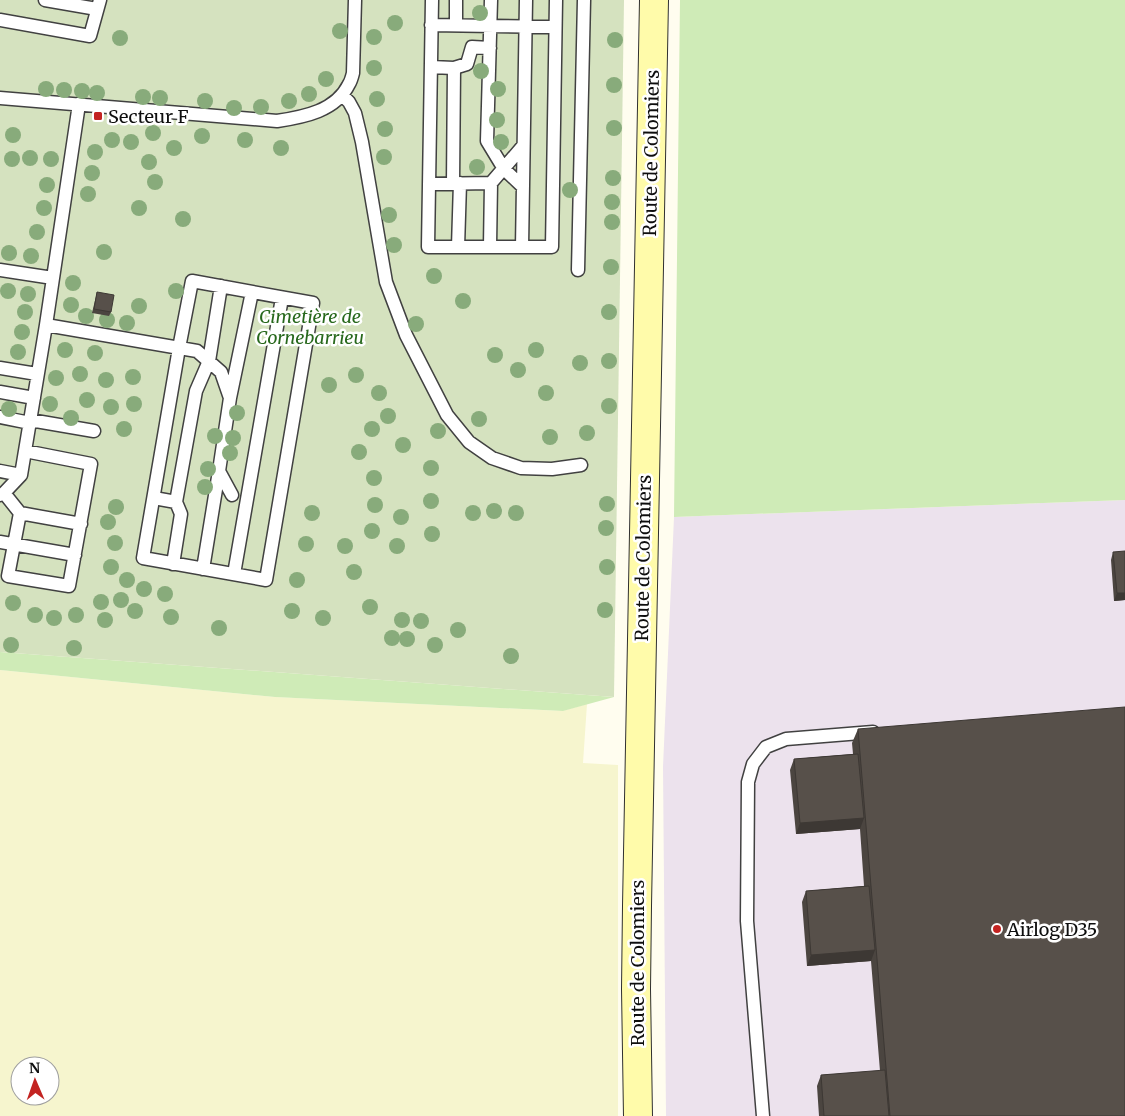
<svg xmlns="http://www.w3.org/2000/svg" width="1125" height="1116" font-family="Merriweather,serif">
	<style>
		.industrial { fill: #ece2ed }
		.farmland { fill: #f6f5ce; fill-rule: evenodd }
		.green { fill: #cfebb7 }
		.cemetery { fill: #d5e2bf }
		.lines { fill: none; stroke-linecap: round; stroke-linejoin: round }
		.lane-casing { stroke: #414141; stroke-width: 15 }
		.secondary-casing { stroke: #303030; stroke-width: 30 }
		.lane { stroke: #fff; stroke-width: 12 }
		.secondary { stroke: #fffbaa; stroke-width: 28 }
		.tree { fill: #88ab7b }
		.wall { fill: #4b4540 }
		.shaded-wall { fill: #3d3834 }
		.building { fill: #57504a; stroke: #3d3834 }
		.poi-dot { fill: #c32321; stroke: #fff; stroke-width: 2 }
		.labels { text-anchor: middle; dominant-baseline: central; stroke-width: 5; stroke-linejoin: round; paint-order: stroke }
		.poi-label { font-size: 18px; fill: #0e0e0e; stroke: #fff; text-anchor: start }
		.street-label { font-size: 18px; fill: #0e0e0e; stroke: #fff }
		.park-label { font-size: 18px; font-style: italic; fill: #27681c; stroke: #fff }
	</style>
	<rect width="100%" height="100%" fill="#fffdef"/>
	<path class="industrial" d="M 1125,500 L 1125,1116 L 666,1116 L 663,767 L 674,517 Z"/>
	<path class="farmland" d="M 0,670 L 275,697 L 562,711 L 587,704 L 583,763 L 618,765 L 618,1116 L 0,1116 ZM 20,1066 L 50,1066 L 50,1096 L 20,1096 Z"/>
	<path class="green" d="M 680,0 L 1125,0 L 1125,500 L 674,517 Z
		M 0,652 L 614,697 L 563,711 L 275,697 L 0,670 Z"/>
	<path class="cemetery" d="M 0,0 L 624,0 L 614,697 L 0,652 Z"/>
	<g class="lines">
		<g class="lane-casing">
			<path id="lane" d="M 45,0 L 97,9
				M 432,0 L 428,247 L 552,247 L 556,0
				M 491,0 L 487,141 L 504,169 L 523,187
				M 0,20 L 90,36 L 100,0
				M 431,25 L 555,27
				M 456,25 L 456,0
				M 431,67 L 454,68 L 453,183
				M 454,68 L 467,64 L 472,47 L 490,48
				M 342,95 L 349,102 L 355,113 L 362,142 L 386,282 L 406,335 L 447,415 L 469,442 L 492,458 L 521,468 L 552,469 L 581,465
				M 0,98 L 277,121 C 304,117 336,111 349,84 C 351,81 352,77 353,73 L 355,0
				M 491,183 L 523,146
				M 429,184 L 491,183 L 490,246
				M 458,247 L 460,183
				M 522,247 L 526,0
				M 0,270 L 53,278
				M 578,270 L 584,0
				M 192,281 L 313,303 L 266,580 L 143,558 L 179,348 Z
				M 46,325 L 197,351 L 221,372 L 230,398 L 219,471 L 232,495
				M 0,368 L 37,374
				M 0,392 L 34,398
				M 230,398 L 252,292
				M 0,417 L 30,423
				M 30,420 L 94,431
				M 0,471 L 21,475
				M 4,493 L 20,513 L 8,576 L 69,586 L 91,464 L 25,451
				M 0,495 L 4,493 L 21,475 L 46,325 L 79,104
				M 154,498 L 176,502 L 196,391 L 209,361 L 221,286
				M 20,513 L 81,524
				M 0,542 L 75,555
				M 173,564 L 181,514 L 176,502
				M 203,569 L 219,471
				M 234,574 L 282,298
				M 763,1116 L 747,921 L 748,782 L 753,764 L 766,747 L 786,739 L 873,732"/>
		</g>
		<g class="secondary-casing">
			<path id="secondary" d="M 638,1116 L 636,989 L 637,906 L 654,0"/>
		</g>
		<use href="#lane" class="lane"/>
		<use href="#secondary" class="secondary"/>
	</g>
	<g class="tree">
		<circle cx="480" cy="13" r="8"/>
		<circle cx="395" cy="23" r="8"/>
		<circle cx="340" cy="31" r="8"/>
		<circle cx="374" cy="37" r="8"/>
		<circle cx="120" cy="38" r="8"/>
		<circle cx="615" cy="40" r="8"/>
		<circle cx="374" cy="68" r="8"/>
		<circle cx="481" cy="71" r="8"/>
		<circle cx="326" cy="79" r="8"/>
		<circle cx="614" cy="85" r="8"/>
		<circle cx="46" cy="89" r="8"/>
		<circle cx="498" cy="89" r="8"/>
		<circle cx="64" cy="90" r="8"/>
		<circle cx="82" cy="91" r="8"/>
		<circle cx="97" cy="93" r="8"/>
		<circle cx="309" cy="94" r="8"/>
		<circle cx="143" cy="97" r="8"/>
		<circle cx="160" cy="98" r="8"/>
		<circle cx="377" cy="99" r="8"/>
		<circle cx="205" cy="101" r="8"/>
		<circle cx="289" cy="101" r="8"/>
		<circle cx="261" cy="107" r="8"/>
		<circle cx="234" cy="108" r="8"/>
		<circle cx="497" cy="120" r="8"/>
		<circle cx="614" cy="128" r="8"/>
		<circle cx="385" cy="129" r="8"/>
		<circle cx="153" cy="133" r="8"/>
		<circle cx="13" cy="135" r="8"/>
		<circle cx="202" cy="136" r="8"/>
		<circle cx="112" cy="140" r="8"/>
		<circle cx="245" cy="140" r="8"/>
		<circle cx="131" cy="142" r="8"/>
		<circle cx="501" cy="142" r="8"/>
		<circle cx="174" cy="148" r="8"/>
		<circle cx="281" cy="148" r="8"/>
		<circle cx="95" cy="152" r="8"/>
		<circle cx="384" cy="157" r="8"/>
		<circle cx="30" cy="158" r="8"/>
		<circle cx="12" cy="159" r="8"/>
		<circle cx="51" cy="159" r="8"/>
		<circle cx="149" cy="162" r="8"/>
		<circle cx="477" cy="167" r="8"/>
		<circle cx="92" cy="173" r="8"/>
		<circle cx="613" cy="178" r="8"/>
		<circle cx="155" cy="182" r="8"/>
		<circle cx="47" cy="185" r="8"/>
		<circle cx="570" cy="190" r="8"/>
		<circle cx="88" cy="194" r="8"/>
		<circle cx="612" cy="202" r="8"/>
		<circle cx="44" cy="208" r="8"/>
		<circle cx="139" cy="208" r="8"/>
		<circle cx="389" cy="215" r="8"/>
		<circle cx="183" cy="219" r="8"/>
		<circle cx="612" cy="222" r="8"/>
		<circle cx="37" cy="232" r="8"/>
		<circle cx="394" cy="245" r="8"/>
		<circle cx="104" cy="252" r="8"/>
		<circle cx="9" cy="253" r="8"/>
		<circle cx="31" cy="256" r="8"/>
		<circle cx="611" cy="267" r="8"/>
		<circle cx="434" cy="276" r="8"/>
		<circle cx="73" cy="283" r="8"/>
		<circle cx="8" cy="291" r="8"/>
		<circle cx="176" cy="291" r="8"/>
		<circle cx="28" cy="294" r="8"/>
		<circle cx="463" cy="301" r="8"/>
		<circle cx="71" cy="305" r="8"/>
		<circle cx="139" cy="306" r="8"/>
		<circle cx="25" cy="312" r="8"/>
		<circle cx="609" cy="312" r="8"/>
		<circle cx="86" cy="316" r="8"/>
		<circle cx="107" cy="320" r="8"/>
		<circle cx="127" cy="323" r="8"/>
		<circle cx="416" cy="324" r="8"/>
		<circle cx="22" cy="332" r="8"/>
		<circle cx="65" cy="350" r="8"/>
		<circle cx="536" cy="350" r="8"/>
		<circle cx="18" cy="352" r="8"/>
		<circle cx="95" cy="353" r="8"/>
		<circle cx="495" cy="355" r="8"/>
		<circle cx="609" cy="361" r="8"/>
		<circle cx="580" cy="363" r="8"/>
		<circle cx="518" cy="370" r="8"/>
		<circle cx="80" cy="374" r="8"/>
		<circle cx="356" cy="375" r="8"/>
		<circle cx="133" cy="377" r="8"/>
		<circle cx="56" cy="378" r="8"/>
		<circle cx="106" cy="380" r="8"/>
		<circle cx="329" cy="385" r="8"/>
		<circle cx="379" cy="393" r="8"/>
		<circle cx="546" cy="393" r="8"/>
		<circle cx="87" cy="400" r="8"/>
		<circle cx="50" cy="404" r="8"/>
		<circle cx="134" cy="404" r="8"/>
		<circle cx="609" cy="406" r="8"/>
		<circle cx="111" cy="407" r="8"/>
		<circle cx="9" cy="409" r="8"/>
		<circle cx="237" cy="413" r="8"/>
		<circle cx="388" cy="416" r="8"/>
		<circle cx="71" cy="418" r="8"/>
		<circle cx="479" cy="419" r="8"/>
		<circle cx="124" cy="429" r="8"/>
		<circle cx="372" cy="429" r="8"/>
		<circle cx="438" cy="431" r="8"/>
		<circle cx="587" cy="433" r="8"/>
		<circle cx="215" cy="436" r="8"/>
		<circle cx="550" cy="437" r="8"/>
		<circle cx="233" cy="438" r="8"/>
		<circle cx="403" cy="445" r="8"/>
		<circle cx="359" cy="452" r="8"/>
		<circle cx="230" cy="453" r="8"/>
		<circle cx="431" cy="468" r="8"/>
		<circle cx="208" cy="469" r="8"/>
		<circle cx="374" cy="478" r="8"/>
		<circle cx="205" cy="487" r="8"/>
		<circle cx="431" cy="501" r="8"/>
		<circle cx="607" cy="504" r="8"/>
		<circle cx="375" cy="505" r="8"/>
		<circle cx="116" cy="507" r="8"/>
		<circle cx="494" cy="511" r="8"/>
		<circle cx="312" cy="513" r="8"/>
		<circle cx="473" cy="513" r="8"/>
		<circle cx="516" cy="513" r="8"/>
		<circle cx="401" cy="517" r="8"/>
		<circle cx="108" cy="522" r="8"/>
		<circle cx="606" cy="528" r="8"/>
		<circle cx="372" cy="531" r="8"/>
		<circle cx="432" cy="534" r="8"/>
		<circle cx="115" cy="543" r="8"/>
		<circle cx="306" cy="544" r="8"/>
		<circle cx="345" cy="546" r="8"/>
		<circle cx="397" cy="546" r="8"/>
		<circle cx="111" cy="567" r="8"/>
		<circle cx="607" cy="567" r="8"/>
		<circle cx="354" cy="572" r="8"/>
		<circle cx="127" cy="580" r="8"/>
		<circle cx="297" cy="580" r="8"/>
		<circle cx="144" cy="589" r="8"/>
		<circle cx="165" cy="594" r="8"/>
		<circle cx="121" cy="600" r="8"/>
		<circle cx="101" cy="602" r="8"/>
		<circle cx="13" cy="603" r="8"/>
		<circle cx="370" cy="607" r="8"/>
		<circle cx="605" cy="610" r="8"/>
		<circle cx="135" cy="611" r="8"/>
		<circle cx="292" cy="611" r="8"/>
		<circle cx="35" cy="615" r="8"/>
		<circle cx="76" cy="615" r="8"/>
		<circle cx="171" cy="617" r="8"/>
		<circle cx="54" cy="618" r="8"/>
		<circle cx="323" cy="618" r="8"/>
		<circle cx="105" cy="620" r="8"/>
		<circle cx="402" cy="620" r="8"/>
		<circle cx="421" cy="621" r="8"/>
		<circle cx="219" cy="628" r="8"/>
		<circle cx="458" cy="630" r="8"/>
		<circle cx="392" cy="638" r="8"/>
		<circle cx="407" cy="639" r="8"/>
		<circle cx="11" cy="645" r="8"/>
		<circle cx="435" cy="645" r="8"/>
		<circle cx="74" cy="648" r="8"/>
		<circle cx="511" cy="656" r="8"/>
	</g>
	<path class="wall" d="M 97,292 L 111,312 L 109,316 L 92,313 Z
		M 1113,552 L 1125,600 L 1114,601 L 1111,560 Z
		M 858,729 L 1125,1116 L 819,1116 L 817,1086 L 821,1075 L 880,1071 L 871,961 L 807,966 L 802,902 L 806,891 L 864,886 L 860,829 L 796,834 L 790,770 L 794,759 L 853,754 L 852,743 Z"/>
	<path class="shaded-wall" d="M 1117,593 L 1125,593 L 1125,600 L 1114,601 Z
		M 864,818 L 860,829 L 796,834 L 800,823 Z
		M 875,950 L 871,961 L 807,966 L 811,955 Z"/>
	<path class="building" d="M 97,292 L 114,295 L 111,312 L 94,309 Z
		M 1125,551 L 1125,593 L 1117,593 L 1113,552 Z
		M 1125,707 L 1125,1116 L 890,1116 L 858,729 Z
		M 858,754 L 864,818 L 800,823 L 794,759 Z
		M 869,886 L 875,950 L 811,955 L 806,891 Z
		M 885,1070 L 889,1116 L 824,1116 L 821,1075 Z"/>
	<g class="poi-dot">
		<rect x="93" y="111" width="10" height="10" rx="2.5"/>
		<circle cx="997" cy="929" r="5"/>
	</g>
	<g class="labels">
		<g class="poi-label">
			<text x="108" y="116">Secteur F</text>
			<text x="1007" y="929">Airlog D35</text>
		</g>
		<g class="street-label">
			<text transform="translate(651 153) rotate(-89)">Route de Colomiers</text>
			<text transform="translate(643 558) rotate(-89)">Route de Colomiers</text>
			<text transform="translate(637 963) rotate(-90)">Route de Colomiers</text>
		</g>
		<g class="park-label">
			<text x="310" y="316">Cimetière de<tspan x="310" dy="21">Cornebarrieu</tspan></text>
		</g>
	</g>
	<g transform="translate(35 1081) rotate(358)"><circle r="24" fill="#ffffff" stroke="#9f9f9f"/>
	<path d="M0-4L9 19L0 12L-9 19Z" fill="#c32321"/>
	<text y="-8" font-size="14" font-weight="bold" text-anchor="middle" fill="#0e0e0e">N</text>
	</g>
</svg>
